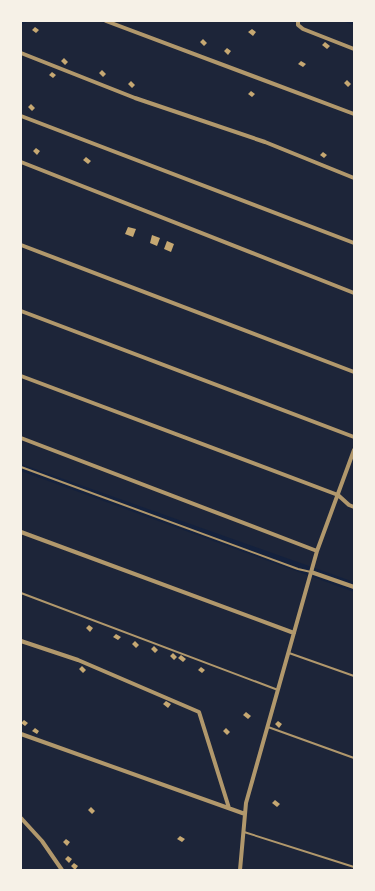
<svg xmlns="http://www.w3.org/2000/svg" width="375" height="891" font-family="'Golos Text',sans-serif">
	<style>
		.green { fill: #1d2539 }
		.building { fill: #c6a872 }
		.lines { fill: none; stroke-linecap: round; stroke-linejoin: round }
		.service { stroke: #b1986c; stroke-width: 2 }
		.minor { stroke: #b1986c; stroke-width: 4 }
	</style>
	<rect width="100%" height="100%" fill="#14213d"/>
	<path class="green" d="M 30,21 L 342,21 L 354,25 L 354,582 L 21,464 L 21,25 Z
		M 21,471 L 354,592 L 354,870 L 21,870 Z"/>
	<path class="building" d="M 35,27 L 39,30 L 36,33 L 32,30 Z
		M 252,29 L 256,32 L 253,36 L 248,32 Z
		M 203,39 L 207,43 L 204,46 L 200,42 Z
		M 325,42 L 330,46 L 327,49 L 322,45 Z
		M 227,48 L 231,51 L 228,55 L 224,51 Z
		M 64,58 L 68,62 L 65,65 L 61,61 Z
		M 301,61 L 306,64 L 303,67 L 298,64 Z
		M 102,70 L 106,74 L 103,77 L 99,73 Z
		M 52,72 L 56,75 L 53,78 L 49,75 Z
		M 347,80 L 351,84 L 348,87 L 344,83 Z
		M 131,81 L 135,85 L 132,88 L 128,84 Z
		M 251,91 L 255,94 L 252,97 L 248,94 Z
		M 31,104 L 35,108 L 32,111 L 28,107 Z
		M 36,148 L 40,151 L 37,155 L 33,151 Z
		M 323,152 L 327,155 L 324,158 L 320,155 Z
		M 86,157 L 91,161 L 88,164 L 83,160 Z
		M 128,227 L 136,229 L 133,237 L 125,234 Z
		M 152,235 L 160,238 L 157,246 L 150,243 Z
		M 167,241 L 174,244 L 171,252 L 164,249 Z
		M 89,625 L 93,628 L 90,632 L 86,628 Z
		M 116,634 L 121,637 L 118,640 L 113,637 Z
		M 135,641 L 139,645 L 136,648 L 132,644 Z
		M 154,646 L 158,650 L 155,653 L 151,649 Z
		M 173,653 L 177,657 L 174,660 L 170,656 Z
		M 181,655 L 186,659 L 183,662 L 178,658 Z
		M 82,666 L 86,670 L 83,673 L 79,669 Z
		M 201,667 L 205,670 L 202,673 L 198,670 Z
		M 166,701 L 171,704 L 168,708 L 163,704 Z
		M 246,712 L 251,716 L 248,719 L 243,715 Z
		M 24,720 L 28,723 L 25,726 L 21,723 Z
		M 278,721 L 282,724 L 279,728 L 275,724 Z
		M 35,728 L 39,731 L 37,734 L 32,731 Z
		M 226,728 L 230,732 L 227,735 L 223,731 Z
		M 275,800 L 280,804 L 277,807 L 272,803 Z
		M 91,807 L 95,811 L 92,814 L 88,810 Z
		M 180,836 L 185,839 L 182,842 L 177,839 Z
		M 66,839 L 70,842 L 67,846 L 63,842 Z
		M 68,856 L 72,859 L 69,863 L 65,859 Z
		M 74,863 L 78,866 L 75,870 L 71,866 Z"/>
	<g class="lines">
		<path class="service" d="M 21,467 L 298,569 L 311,572
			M 21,593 L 278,690
			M 289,653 L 354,676
			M 268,727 L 354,758
			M 244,832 L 354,867"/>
		<path class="minor" d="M 106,21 L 354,114
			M 298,21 L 298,25 L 303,29 L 354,49
			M 21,53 L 135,98 L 265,142 L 354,178
			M 21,116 L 354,243
			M 21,162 L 354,293
			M 21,245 L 354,372
			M 21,311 L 354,437
			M 21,376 L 338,495 L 349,505 L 354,507
			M 21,438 L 317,551
			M 21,532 L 294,633
			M 311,572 L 354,587
			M 21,641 L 78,660 L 199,712 L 229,808
			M 21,734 L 245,814
			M 21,818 L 42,841 L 62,870
			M 240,870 L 246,803 L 317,551 L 354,450"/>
	</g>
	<rect width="375" height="891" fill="none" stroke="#f6f1e7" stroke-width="44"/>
</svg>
